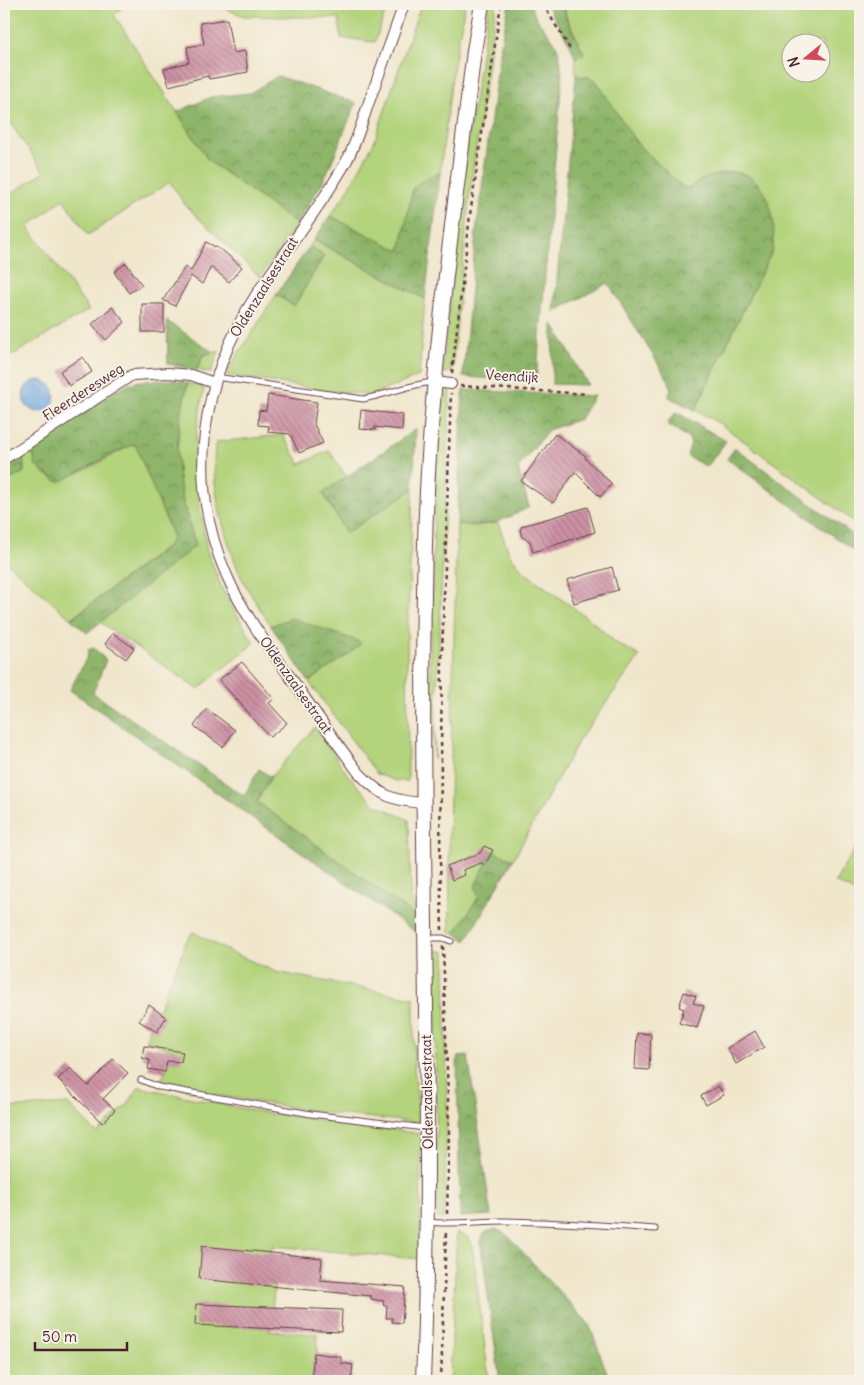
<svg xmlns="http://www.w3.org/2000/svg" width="864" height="1385" font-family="Delius,sans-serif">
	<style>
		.green { fill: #b3d37b; stroke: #7e7953; fill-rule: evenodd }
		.forest { fill: url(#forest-crowns); stroke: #6c6a4b }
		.water { fill: url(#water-ripples); stroke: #5e6486 }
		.building { fill: url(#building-back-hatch) }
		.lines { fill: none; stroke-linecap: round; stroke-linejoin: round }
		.lane-casing { stroke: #633d43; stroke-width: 7 }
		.street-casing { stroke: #633d43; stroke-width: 12 }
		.secondary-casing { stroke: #633d43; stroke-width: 16 }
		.path { stroke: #633d43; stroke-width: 2.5; stroke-dasharray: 4 4; stroke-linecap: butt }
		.lane { stroke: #fff; stroke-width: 5 }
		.street { stroke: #fff; stroke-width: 10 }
		.secondary { stroke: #fff; stroke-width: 14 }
		.labels { text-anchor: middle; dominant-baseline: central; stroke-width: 4; stroke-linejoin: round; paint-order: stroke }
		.street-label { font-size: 14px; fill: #4a1f2b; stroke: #f7f3e8 }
	</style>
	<defs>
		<pattern id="forest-crowns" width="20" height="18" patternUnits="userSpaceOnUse" patternTransform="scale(1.25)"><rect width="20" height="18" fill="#8eb56b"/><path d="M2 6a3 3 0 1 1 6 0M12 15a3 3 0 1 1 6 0" fill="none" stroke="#769358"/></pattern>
		<pattern id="water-ripples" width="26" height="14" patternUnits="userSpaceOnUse" patternTransform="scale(1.25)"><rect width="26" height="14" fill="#73a9e0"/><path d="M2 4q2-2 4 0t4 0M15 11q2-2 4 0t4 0" fill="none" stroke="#6089b6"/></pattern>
		<pattern id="building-back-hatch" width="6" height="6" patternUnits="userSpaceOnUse" patternTransform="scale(1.25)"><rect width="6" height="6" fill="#cd91a4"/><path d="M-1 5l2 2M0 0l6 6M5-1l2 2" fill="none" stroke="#a87686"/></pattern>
	</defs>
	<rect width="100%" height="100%" fill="#f7f3e8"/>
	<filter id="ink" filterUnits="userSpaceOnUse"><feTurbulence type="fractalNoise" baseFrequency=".02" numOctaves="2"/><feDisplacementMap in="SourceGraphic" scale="10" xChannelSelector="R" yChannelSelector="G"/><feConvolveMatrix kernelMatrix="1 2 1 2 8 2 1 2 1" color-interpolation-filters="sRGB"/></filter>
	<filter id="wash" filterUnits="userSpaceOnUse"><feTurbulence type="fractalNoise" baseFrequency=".0096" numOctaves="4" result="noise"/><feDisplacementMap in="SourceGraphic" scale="20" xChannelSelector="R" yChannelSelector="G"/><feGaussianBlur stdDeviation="1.12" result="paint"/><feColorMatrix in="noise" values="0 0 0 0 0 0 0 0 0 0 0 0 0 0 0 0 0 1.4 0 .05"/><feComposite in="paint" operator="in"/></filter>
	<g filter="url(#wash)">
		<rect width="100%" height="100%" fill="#f0e6cb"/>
		<path class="green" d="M 4,4 L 126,4 L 114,15 L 209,161 L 297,224 L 260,277 L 186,206 L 170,182 L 88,235 L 63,199 L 28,227 L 89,310 L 4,360 L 4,198 L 44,172 L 4,114 Z
			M 214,4 L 388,4 L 375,42 L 341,38 L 339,18 L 244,16 Z
			M 421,4 L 465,4 L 452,76 L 440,173 L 426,178 L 413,188 L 400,251 L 330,216 L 348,190 L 374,142 Z
			M 489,4 L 496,4 L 470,193 L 452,371 L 445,373 L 442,371 L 467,147 Z
			M 565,4 L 860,4 L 860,526 L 719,423 L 695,410 L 772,251 C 778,219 764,164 722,173 C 708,176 697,185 686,189 C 645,165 622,120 597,82 L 588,77 L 576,76 L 575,58 L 584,54 L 566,16 ZM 792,42 L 822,42 L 822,72 L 792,72 Z
			M 314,240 L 425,299 L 419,376 L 372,395 L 330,391 L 227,375 L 228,370 L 276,295 L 294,306 L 323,256 L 309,247 Z
			M 219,351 L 211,373 L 197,370 L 203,355 Z
			M 188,383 L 204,387 L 196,436 L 196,481 L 207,551 L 224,593 L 254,643 L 198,689 L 100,622 L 196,545 C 175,486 171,445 188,383 Z
			M 444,386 L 450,387 L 434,760 L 430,658 L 438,390 Z
			M 283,435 L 300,464 L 329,451 L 347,477 L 323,493 L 346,533 L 413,489 L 407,642 L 408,781 L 396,781 L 377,774 L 309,682 L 329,666 L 291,618 L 271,626 C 260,608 246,589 238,570 C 223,530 209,484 216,442 Z
			M 133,444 L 137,447 L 173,537 L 172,542 L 71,619 L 4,560 L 4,483 L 24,472 L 23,451 L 31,446 L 42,472 L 57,481 L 87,469 Z
			M 498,523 L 510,555 L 524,572 L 593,622 L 616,643 L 640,656 L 579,740 L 513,860 L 503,855 L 460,928 L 455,933 L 450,933 L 449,834 L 457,524 L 475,526 Z
			M 315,727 L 348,775 L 374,804 L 409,820 L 411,900 L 418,918 L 257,802 L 268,780 Z
			M 860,840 L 860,895 L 835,882 Z
			M 193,932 L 224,949 L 276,972 L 414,998 L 414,1068 L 421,1123 L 326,1113 L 197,1092 L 160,1083 L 175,1051 L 145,1040 L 185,947 L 183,946 Z
			M 435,950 L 445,952 L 447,1114 L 444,1219 L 438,1218 L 437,1215 Z
			M 139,1087 L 255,1111 L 421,1134 L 420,1259 L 272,1246 L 269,1277 L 275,1279 L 270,1331 L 318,1334 L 316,1381 L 4,1381 L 4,1108 L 68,1104 L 97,1133 L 128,1104 Z
			M 457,1232 L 469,1238 L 472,1245 L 489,1381 L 450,1381 Z"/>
		<path class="forest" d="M 509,4 L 531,4 C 534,23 552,32 558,50 C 561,58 561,69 562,77 L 536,381 L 463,377 L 476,233 L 501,44 Z
			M 546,4 L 565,4 C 561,20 580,39 584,55 L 575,58 L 570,44 Z
			M 278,76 L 356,103 L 325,178 L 297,224 L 209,161 L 177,112 L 211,97 L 250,93 Z
			M 576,76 L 588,77 L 597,82 L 637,144 L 683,187 L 690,188 C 697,181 707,177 717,175 C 765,160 779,215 772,251 L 695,410 L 669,397 L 671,388 L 669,381 L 608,283 L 554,312 Z
			M 440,173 L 425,299 L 314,240 L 330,216 L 400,251 L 413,188 L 426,178 Z
			M 309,247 L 324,256 L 294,306 L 276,295 Z
			M 167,321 L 213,352 L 203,355 L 197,370 L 168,364 Z
			M 553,324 L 588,385 L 552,384 Z
			M 172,380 L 188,383 C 171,445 175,486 196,545 L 87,633 L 71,619 L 167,547 L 173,537 L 135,444 L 120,450 L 62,481 L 57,481 L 36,466 L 31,446 L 126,384 L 141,381 Z
			M 463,390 L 594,396 L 580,419 L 548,430 L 518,468 L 529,507 C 502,522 488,527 457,524 Z
			M 676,412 L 726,441 L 707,467 L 687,456 L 691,444 L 689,438 L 667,424 Z
			M 416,429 L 413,489 L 346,533 L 323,493 Z
			M 735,448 L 860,540 L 860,555 L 727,459 Z
			M 23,451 L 24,472 L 4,483 L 4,463 Z
			M 291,618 L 355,640 L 361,643 C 347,659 326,667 309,682 L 271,626 Z
			M 94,648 L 106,660 L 93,693 L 244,796 L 259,769 L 271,777 L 257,802 L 418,918 L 417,933 L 70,690 L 88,655 L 88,650 Z
			M 492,851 L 513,860 L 466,941 L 455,933 L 479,897 L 475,886 Z
			M 468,1056 L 491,1215 L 460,1217 L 457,1057 Z
			M 496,1229 L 507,1235 L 589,1324 L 610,1381 L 500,1381 L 480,1239 L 486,1232 Z"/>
		<path class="water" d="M23 396a16 16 0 1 1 32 0a16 16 0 1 1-32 0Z"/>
		<g id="blocks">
			<path class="building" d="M 227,19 L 233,53 L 245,51 L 248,72 L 209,79 L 208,76 L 169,86 L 164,69 L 189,62 L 187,47 L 204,44 L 200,23 Z
				M 206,242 L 223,251 L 242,267 L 229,282 L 211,267 L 202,284 L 191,276 L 175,306 L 163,300 L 185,267 L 191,271 Z
				M 126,263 L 142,285 L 129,293 L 114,272 Z
				M 142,304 L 164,304 L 164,332 L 142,332 Z
				M 112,307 L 125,322 L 106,340 L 92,324 Z
				M 83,357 L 92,372 L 69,386 L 60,371 Z
				M 268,395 L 317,402 L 314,424 L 323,443 L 299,453 L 290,434 L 268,432 L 269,426 L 258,425 L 259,410 L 266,411 Z
				M 361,410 L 403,415 L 402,430 L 374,427 L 376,430 L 359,429 Z
				M 555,434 L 586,456 L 585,458 L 612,484 L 600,497 L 575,472 L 553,503 L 521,481 Z
				M 588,507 L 595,532 L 533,552 L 530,541 L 522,537 L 520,530 L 522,526 Z
				M 612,567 L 618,590 L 574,603 L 567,580 Z
				M 113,633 L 134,648 L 126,659 L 105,644 Z
				M 242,662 L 274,699 L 269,703 L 287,723 L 270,737 L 219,680 Z
				M 207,709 L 235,730 L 223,747 L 194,726 Z
				M 484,846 L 493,850 L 485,865 L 481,863 L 463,870 L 465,875 L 452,880 L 447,866 L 480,853 Z
				M 684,992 L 696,996 L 693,1003 L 704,1006 L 697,1028 L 679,1023 L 684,1009 L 679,1007 Z
				M 149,1005 L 166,1017 L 157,1032 L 139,1021 Z
				M 755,1031 L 764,1047 L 736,1064 L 727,1048 Z
				M 637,1033 L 651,1034 L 649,1070 L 635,1069 Z
				M 144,1046 L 183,1052 L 181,1062 L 167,1061 L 165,1072 L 148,1069 L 150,1060 L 142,1058 Z
				M 113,1059 L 128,1073 L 103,1099 L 115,1110 L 102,1123 L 58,1079 L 70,1068 L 88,1086 Z
				M 718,1086 L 724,1095 L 706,1105 L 701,1096 Z
				M 202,1246 L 322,1258 L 320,1280 L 405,1287 L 402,1323 L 392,1322 L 392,1318 L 386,1318 L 387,1306 L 383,1305 L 384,1301 L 371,1299 L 371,1296 L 199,1279 Z
				M 196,1304 L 342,1310 L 341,1332 L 195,1325 Z
				M 314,1353 L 341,1357 L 341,1363 L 353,1365 L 351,1381 L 311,1381 Z"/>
		</g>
	</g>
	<g filter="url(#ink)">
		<use href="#blocks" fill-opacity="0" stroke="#633d43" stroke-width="1"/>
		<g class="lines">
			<g class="lane-casing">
				<path id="lane" d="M 216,377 L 363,399 C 387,395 409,384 434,382
					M 427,938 L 443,938 L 451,941
					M 141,1080 L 159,1087 L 311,1114 L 425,1128
					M 428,1222 C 454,1225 479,1221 505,1221 C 555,1222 605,1225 655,1229"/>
			</g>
			<g class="street-casing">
				<path id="street" d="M 404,4 C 393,36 381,69 369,102 C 362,122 356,144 346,162 C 320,208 285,251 256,295 C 201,380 185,482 227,576 C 243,613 267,645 291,678 C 313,710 336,742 359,773 C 381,796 392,801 424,803
					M 434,382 L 451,384
					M 4,459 L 132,375 L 168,373 L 191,375 L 214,383"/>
			</g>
			<g class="secondary-casing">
				<path id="secondary" d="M 423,1381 C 434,1102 418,823 425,544 C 429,379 454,214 474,51 L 482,4"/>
			</g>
			<path class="path" d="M 543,4 L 570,49
				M 452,373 L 470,215 L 501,4
				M 460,386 L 588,394
				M 442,930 L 440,861 L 442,654 L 451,393
				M 443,946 L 449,1130 L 447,1215
				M 441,1381 L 446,1230"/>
			<use href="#lane" class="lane"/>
			<use href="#street" class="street"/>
			<use href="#secondary" class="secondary"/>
		</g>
	</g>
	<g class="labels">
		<g class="street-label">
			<text transform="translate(264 287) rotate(-58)">Oldenzaalsestraat</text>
			<text transform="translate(512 376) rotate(3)">Veendijk</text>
			<text transform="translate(83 392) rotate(-33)">Fleerderesweg</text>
			<text transform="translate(296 685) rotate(55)">Oldenzaalsestraat</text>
			<text transform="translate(427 1092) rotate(-91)">Oldenzaalsestraat</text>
		</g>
	</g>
	<rect width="864" height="1385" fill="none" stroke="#f7f3e8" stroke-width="20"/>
	<g transform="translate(806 58) rotate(252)"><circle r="24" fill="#f7f3e8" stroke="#b29e9c"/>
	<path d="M0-4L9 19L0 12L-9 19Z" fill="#d1495b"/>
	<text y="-8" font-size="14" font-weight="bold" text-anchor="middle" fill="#4a1f2b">N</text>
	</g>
	<path d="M35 1342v8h92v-8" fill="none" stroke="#4a1f2b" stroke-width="2.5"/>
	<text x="42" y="1342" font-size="15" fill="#4a1f2b" stroke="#f7f3e8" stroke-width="4" paint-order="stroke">50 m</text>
</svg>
